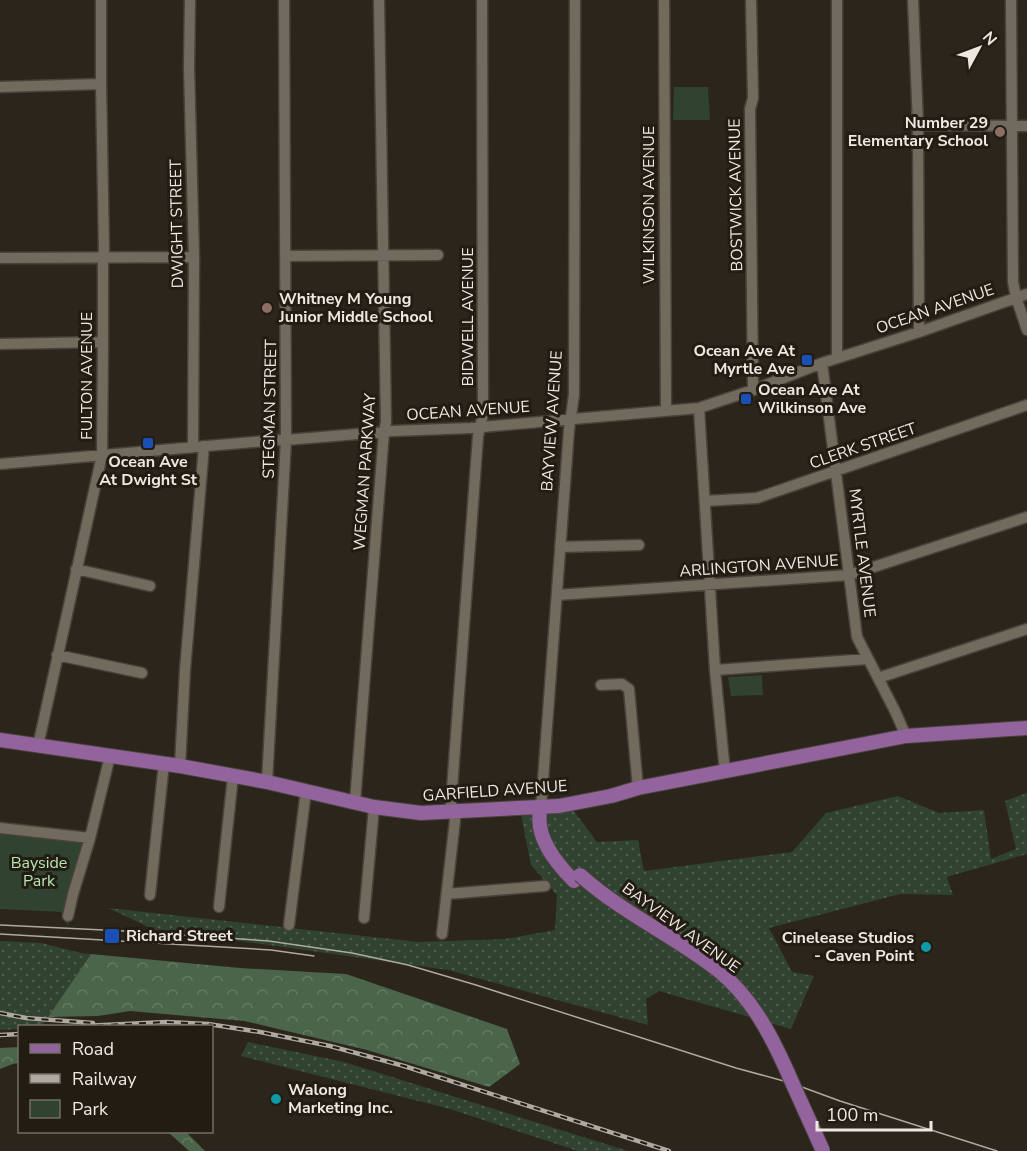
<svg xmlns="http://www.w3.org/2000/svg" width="1027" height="1151" font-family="'Nunito Sans',sans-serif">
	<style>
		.grass { fill: url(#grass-dots) }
		.forest { fill: url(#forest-crowns) }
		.park { fill: #304230 }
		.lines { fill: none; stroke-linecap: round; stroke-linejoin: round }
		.minor-casing { stroke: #48433a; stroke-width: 13 }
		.major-casing { stroke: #48433a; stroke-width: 16 }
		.minor { stroke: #736a5e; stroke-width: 10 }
		.major { stroke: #93639d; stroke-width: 14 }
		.tram { stroke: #aea9a1; stroke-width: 1.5 }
		.rail-casing { stroke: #aea9a1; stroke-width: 4.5 }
		.rail { stroke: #221c12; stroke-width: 2; stroke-dasharray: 7; stroke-linecap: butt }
		.major-bridge-casing { stroke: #48433a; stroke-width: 16; stroke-linecap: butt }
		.major-bridge { stroke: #93639d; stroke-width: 14 }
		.education-dot { fill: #8d6e63; stroke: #221c12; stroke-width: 2 }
		.transit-dot { fill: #1a4fb4; stroke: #221c12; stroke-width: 2 }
		.culture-dot { fill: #0f9aa8; stroke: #221c12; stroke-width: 2 }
		.labels { text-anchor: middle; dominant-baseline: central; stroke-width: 6; stroke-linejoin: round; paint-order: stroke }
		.poi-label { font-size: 16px; font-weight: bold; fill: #ede9e2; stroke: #221c12; text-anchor: start }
		.street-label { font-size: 16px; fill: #ede9e2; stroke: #221c12 }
		.park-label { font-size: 16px; fill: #b6e6b4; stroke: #221c12 }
	</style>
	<defs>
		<pattern id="grass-dots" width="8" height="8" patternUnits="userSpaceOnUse" patternTransform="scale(1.5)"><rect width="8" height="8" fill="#304230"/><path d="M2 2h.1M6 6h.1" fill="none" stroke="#4e5d4e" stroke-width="1.8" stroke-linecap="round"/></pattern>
		<pattern id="forest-crowns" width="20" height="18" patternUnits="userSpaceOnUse" patternTransform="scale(1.5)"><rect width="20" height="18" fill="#4a6549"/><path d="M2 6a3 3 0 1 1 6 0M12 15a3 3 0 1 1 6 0" fill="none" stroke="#647b63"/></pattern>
	</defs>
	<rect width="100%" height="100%" fill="#2c251b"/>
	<path class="grass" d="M 1027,793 L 1027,854 L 947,877 L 953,895 L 900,894 L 769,928 L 792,972 L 814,976 L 791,1029 L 659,991 L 646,999 L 648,1025 L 448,970 L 153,929 L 108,908 L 419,942 L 505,939 L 555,930 L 557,895 L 531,865 L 520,810 L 570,806 L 597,842 L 638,840 L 644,871 L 792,852 L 826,813 L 898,796 L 939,813 L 984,810 L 991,859 L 1016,849 L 1005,801 Z
		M 0,941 L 41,943 L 81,953 L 91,954 L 42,1026 L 20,1026 L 19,1029 L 0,1030 Z
		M 248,1042 L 344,1062 L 628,1151 L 578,1151 L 450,1109 L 241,1056 Z"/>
	<path class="forest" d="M 91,954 L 240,968 L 346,974 L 507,1029 L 520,1064 L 489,1087 L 367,1050 L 244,1021 L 130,1011 L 98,1016 L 48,1017 Z
		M 19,1047 L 19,1063 L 13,1064 L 0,1069 L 0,1048 Z
		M 168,1132 L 186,1132 L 205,1151 L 189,1151 Z"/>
	<path class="park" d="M 674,87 L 708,87 L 710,120 L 673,120 Z
		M 762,675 L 763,695 L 731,696 L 728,677 Z
		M 0,829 L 89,840 L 68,926 L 61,912 L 0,909 Z"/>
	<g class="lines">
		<g class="minor-casing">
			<path id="minor" d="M 190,0 L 189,67 L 194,257 L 193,447
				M 664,0 L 666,411
				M 751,0 L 753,98 L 750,109 L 753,390
				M 837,0 L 837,358
				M 913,0 L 918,125 L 919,332
				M 1011,0 L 1013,282 L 1016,297 L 1027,330
				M 0,87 L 101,84
				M 918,125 L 1027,126
				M 286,256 L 438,255
				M 0,258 L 194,257
				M 0,344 L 103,342
				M 822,363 L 857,637 L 895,711 L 906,736
				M 699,408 L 715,670 L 725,772
				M 0,464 L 277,440 L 286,440 L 393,431 L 471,428 L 699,408 L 753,390 L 822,363 L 919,332 L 1027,294
				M 705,501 L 757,498 L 1027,405
				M 560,547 L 639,545
				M 76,569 L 150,586
				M 557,595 L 849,575 L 1027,517
				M 57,655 L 142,673
				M 715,670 L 868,659
				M 878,678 L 1027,629
				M 601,685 L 622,684 L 629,689 L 638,788
				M 38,746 L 102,455 L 103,342 L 103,259 L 104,249 L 101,84 L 101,0
				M 180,766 L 185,670 L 204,446
				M 267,782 L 286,440 L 284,0
				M 355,802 L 384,432 L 386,422 L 379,0
				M 541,807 L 569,430 L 574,395 L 575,0
				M 0,828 L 90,838
				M 447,894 L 545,886
				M 150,895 L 164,763
				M 219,907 L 233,776
				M 68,916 L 73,894 L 90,838 L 110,756
				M 364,918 L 374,807
				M 289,925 L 306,791
				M 442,934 L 455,820 L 451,803 L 478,436 L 483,414 L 482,0"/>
		</g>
		<g class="major-casing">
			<path id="major" d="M 0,740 L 180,766 L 267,782 L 374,807 L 421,813 L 559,806 L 611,796 L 638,788 L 906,736 L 1027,728
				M 541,807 C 533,835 555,862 574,881"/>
		</g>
		<use href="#minor" class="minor"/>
		<use href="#major" class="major"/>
		<path class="tram" d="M 0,925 L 124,931 L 269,941 L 352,953 L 408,965 L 476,985 L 736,1068 L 791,1083 L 840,1101 L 997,1151
			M 0,934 L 271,950 L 314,956"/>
		<g class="rail-casing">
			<path id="rail" d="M 0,1013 L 26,1018 L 93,1023
				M 83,1026 L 166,1022 L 208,1024 L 260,1032 L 330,1046 L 404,1066 L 669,1151
				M 0,1035 L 20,1034"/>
		</g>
		<use href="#rail" class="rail"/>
		<g class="major-bridge-casing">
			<path id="major-bridge" d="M 580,875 C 622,913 675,936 719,971 C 754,1000 773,1039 791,1080 C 802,1104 812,1127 823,1151"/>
		</g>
		<use href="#major-bridge" class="major-bridge"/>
	</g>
	<g class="education-dot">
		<circle cx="1000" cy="132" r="6"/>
		<circle cx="267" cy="308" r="6"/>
	</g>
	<g class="transit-dot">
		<rect x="801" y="354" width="12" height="12" rx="3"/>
		<rect x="740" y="393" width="12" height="12" rx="3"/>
		<rect x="142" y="437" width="12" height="12" rx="3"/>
		<rect x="104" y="928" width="16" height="16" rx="3"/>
	</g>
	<g class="culture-dot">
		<circle cx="926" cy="947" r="6"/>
		<circle cx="276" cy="1099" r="6"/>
	</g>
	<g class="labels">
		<g class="poi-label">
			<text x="988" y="123" text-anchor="end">Number 29<tspan x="988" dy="18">Elementary School</tspan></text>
			<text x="279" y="299">Whitney M Young<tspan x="279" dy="18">Junior Middle School</tspan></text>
			<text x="795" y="351" text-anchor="end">Ocean Ave At<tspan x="795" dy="18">Myrtle Ave</tspan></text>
			<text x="758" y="390">Ocean Ave At<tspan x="758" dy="18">Wilkinson Ave</tspan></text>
			<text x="148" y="462" text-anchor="middle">Ocean Ave<tspan x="148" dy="18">At Dwight St</tspan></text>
			<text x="126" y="936">Richard Street</text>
			<text x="914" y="938" text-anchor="end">Cinelease Studios<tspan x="914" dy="18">- Caven Point</tspan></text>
			<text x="288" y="1090">Walong<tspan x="288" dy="18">Marketing Inc.</tspan></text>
		</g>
		<g class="street-label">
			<text transform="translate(736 195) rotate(-91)">BOSTWICK AVENUE</text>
			<text transform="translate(649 205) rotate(-90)">WILKINSON AVENUE</text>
			<text transform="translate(177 224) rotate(-91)">DWIGHT STREET</text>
			<text transform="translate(935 309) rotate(-19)">OCEAN AVENUE</text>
			<text transform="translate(468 317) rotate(-90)">BIDWELL AVENUE</text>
			<text transform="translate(87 376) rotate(-90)">FULTON AVENUE</text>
			<text transform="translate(270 409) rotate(-89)">STEGMAN STREET</text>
			<text transform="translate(468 411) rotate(-4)">OCEAN AVENUE</text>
			<text transform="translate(552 421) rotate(-86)">BAYVIEW AVENUE</text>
			<text transform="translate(863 446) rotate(-19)">CLERK STREET</text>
			<text transform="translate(365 472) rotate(-86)">WEGMAN PARKWAY</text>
			<text transform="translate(862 553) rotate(83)">MYRTLE AVENUE</text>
			<text transform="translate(759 566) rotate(-4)">ARLINGTON AVENUE</text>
			<text transform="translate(495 791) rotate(-4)">GARFIELD AVENUE</text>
			<text transform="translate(681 928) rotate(36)">BAYVIEW AVENUE</text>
		</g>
		<g class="park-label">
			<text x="39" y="863">Bayside<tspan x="39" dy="18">Park</tspan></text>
		</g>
	</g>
	<rect x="18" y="1025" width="195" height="108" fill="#221c12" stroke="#736e65" stroke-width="1.5"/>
	<rect x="30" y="1044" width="30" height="9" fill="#93639d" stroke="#736e65" stroke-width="1.5"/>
	<text x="72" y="1055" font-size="18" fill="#ede9e2">Road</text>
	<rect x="30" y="1074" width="30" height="9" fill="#aea9a1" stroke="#736e65" stroke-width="1.5"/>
	<text x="72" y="1085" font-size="18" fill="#ede9e2">Railway</text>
	<rect x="30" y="1100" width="30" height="18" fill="#304230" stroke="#736e65" stroke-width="1.5"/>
	<text x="72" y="1115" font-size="18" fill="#ede9e2">Park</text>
	<g transform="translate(979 48) rotate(49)" stroke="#221c12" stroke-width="4.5" paint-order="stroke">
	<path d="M0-4.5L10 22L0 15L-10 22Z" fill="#ede9e2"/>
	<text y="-9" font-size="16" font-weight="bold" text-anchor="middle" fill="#ede9e2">N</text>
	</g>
	<path d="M817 1121v9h114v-9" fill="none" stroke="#ede9e2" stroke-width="3"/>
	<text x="826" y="1121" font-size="18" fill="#ede9e2" stroke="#221c12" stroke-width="4.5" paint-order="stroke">100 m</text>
</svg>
